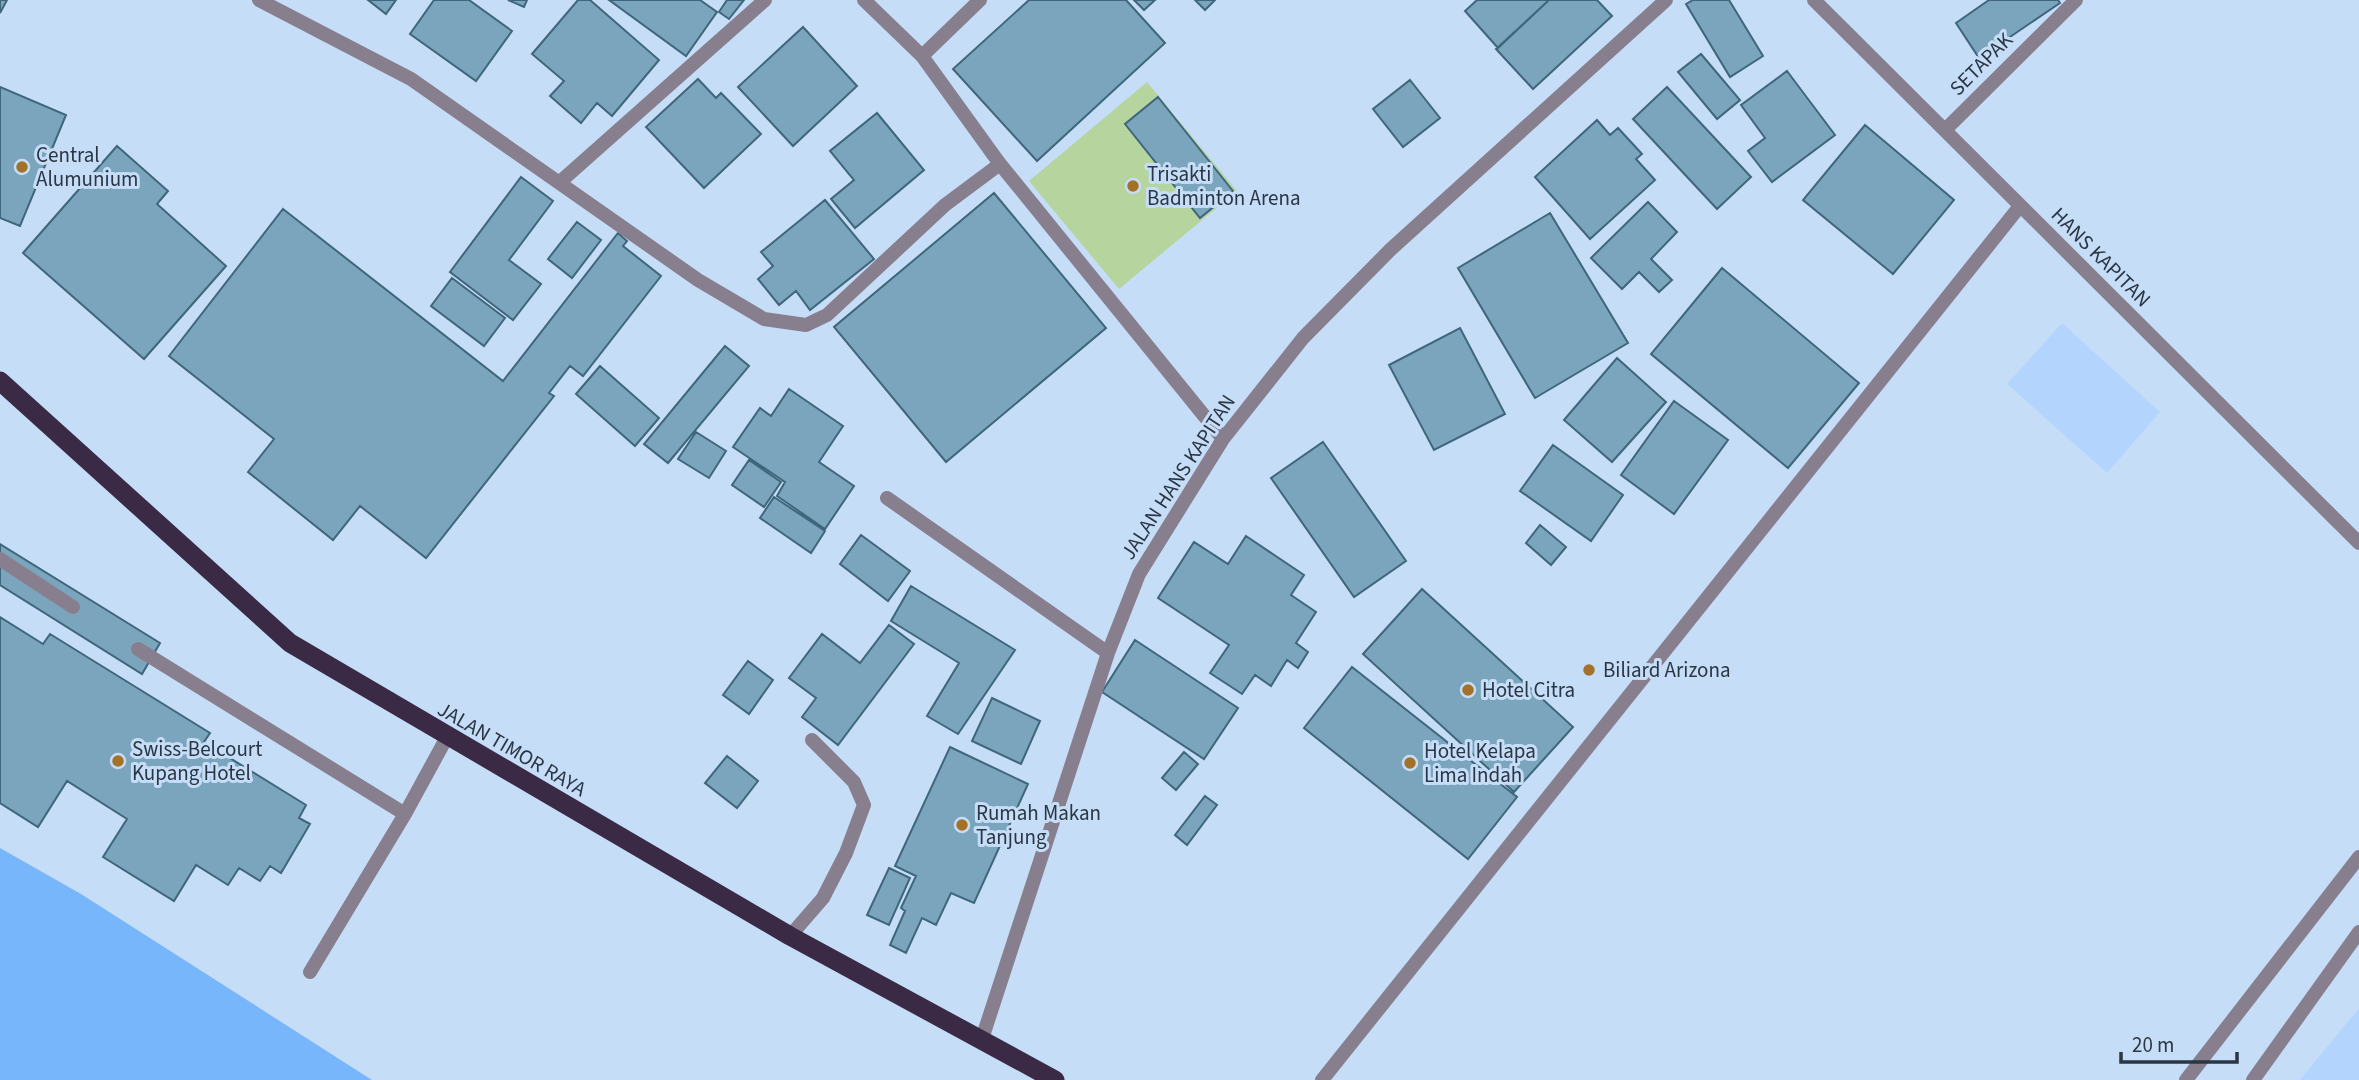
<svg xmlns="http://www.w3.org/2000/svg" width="2359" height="1080" font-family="'Source Sans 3',sans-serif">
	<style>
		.built { fill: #b3d5fd }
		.green { fill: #b6d59e }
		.water { fill: #78b6fc }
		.building { fill: #7ba5bc; stroke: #3e677c; stroke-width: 2 }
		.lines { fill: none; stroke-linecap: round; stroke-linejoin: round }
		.service { stroke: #887f8e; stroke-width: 14 }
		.minor { stroke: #887f8e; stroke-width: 14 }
		.tertiary { stroke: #887f8e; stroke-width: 14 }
		.trunk { stroke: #3a2a45; stroke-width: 19 }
		.poi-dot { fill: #a47128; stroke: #c6ddf8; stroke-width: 2.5 }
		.labels { text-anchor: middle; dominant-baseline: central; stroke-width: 6; stroke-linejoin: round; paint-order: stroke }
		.street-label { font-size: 21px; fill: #2a3643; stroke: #c6ddf8 }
		.poi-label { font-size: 21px; fill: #2a3643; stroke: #c6ddf8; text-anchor: start }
	</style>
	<rect width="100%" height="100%" fill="#c6ddf8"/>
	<path class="built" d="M 2062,323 L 2160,412 L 2107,473 L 2007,384 Z
		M 2359,1008 L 2359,1080 L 2300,1080 Z"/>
	<path class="green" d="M 1147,82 L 1237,191 L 1119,289 L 1029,181 Z"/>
	<path class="water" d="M 0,848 L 81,894 L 372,1080 L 0,1080 Z"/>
	<path class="building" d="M 0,0 L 7,0 L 0,13 Z
		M 368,0 L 396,0 L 386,14 Z
		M 434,0 L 469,0 L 512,31 L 476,81 L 410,34 Z
		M 508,0 L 527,0 L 524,7 Z
		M 578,0 L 590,0 L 659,60 L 612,116 L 597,103 L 581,123 L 550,96 L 564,81 L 532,54 Z
		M 609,0 L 700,0 L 717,12 L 686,56 Z
		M 727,0 L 744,0 L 729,19 L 719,12 Z
		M 1029,0 L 1126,0 L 1165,43 L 1037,161 L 953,69 Z
		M 1134,0 L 1155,0 L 1144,10 Z
		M 1195,0 L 1215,0 L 1205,10 Z
		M 1477,0 L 1547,0 L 1548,1 L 1498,48 L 1465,11 Z
		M 1597,0 L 1612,16 L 1533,89 L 1496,49 L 1549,0 Z
		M 1693,0 L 1729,0 L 1763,56 L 1730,77 L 1686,4 Z
		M 1989,0 L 2058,0 L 2060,3 L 1979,58 L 1956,23 Z
		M 803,27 L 857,86 L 793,146 L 738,87 Z
		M 1701,54 L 1740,100 L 1717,119 L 1678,72 Z
		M 1787,71 L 1835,135 L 1772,182 L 1748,151 L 1765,138 L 1741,105 Z
		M 698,79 L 716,98 L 721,93 L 761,134 L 704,188 L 646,127 Z
		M 1410,80 L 1440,118 L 1403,147 L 1373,109 Z
		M 0,87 L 66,115 L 20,226 L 0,218 Z
		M 1667,87 L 1751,177 L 1717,209 L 1633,119 Z
		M 1158,97 L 1233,191 L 1200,218 L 1125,124 Z
		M 877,113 L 924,170 L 855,228 L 831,199 L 854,180 L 830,151 Z
		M 1597,120 L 1610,135 L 1618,128 L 1642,154 L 1636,159 L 1655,180 L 1590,239 L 1535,177 Z
		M 1865,125 L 1954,200 L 1893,274 L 1803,200 Z
		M 117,146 L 168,191 L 157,204 L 226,266 L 144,359 L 23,253 Z
		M 521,177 L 553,201 L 509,260 L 541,284 L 513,320 L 450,272 Z
		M 994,193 L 1106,328 L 946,462 L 834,327 Z
		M 825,200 L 874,259 L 810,310 L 796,291 L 779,305 L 758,279 L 773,266 L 761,252 Z
		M 1648,202 L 1677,232 L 1651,259 L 1672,280 L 1659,292 L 1639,272 L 1622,289 L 1591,258 Z
		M 283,209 L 503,381 L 618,233 L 627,241 L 623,246 L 661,276 L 583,376 L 570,366 L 549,393 L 554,396 L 426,558 L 360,506 L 333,540 L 248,472 L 274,439 L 169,356 Z
		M 1550,213 L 1628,343 L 1535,398 L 1458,268 Z
		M 577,222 L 601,240 L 572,278 L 548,259 Z
		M 1722,268 L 1859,383 L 1788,468 L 1651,354 Z
		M 452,278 L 505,318 L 484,346 L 431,306 Z
		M 1460,328 L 1505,414 L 1434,450 L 1389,365 Z
		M 725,346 L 749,366 L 668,463 L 644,444 Z
		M 1617,358 L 1666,402 L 1612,462 L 1564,420 Z
		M 600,366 L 659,418 L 635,446 L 576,394 Z
		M 789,389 L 843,426 L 819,462 L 854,486 L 825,529 L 777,496 L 785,482 L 733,447 L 760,408 L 771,416 Z
		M 1674,401 L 1728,440 L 1674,514 L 1621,475 Z
		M 696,432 L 726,451 L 709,478 L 678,459 Z
		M 1323,442 L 1406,561 L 1354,597 L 1271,478 Z
		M 1553,445 L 1623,495 L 1591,541 L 1520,491 Z
		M 749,460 L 781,482 L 764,507 L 732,485 Z
		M 774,497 L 825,531 L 811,553 L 760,518 Z
		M 1540,525 L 1566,547 L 1551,565 L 1526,543 Z
		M 861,535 L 910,571 L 888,601 L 840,564 Z
		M 1246,536 L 1304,575 L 1291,595 L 1316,612 L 1296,643 L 1308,652 L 1298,668 L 1287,660 L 1271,686 L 1255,675 L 1242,694 L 1210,673 L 1229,645 L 1158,598 L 1194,542 L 1228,564 Z
		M 0,544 L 160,643 L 142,674 L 0,585 Z
		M 911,586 L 1015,650 L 958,734 L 927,716 L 959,663 L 891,621 Z
		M 1422,589 L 1573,727 L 1514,792 L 1363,654 Z
		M 0,617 L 43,644 L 50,634 L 210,733 L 204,742 L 306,805 L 299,818 L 310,824 L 281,873 L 270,866 L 260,881 L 239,868 L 228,885 L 196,865 L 174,901 L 103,857 L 127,819 L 67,781 L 38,827 L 0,803 Z
		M 889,625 L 914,644 L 838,745 L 802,717 L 816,698 L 789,678 L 822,634 L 860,663 Z
		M 1135,640 L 1238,708 L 1204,759 L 1102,692 Z
		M 748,661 L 773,680 L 749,714 L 723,695 Z
		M 1352,667 L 1517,797 L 1468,859 L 1304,728 Z
		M 992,698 L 1040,721 L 1021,764 L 972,741 Z
		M 950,747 L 1028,784 L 974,903 L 951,893 L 936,925 L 922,918 L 906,953 L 890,945 L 905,911 L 901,908 L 916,876 L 895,866 Z
		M 1184,752 L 1198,764 L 1176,790 L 1162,778 Z
		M 727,756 L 758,781 L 737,808 L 705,783 Z
		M 1205,796 L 1217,805 L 1187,845 L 1175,835 Z
		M 889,868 L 910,878 L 889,925 L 867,915 Z"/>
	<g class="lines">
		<path class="service" d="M 0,559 L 73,607
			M 138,649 L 405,814 L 447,737
			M 310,972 L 405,814"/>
		<path class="minor" d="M 259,0 L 411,79 L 698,280 L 764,319 L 806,325 L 827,315 L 945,205 L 1000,164 L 1223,439
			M 864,0 L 922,56 L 1000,164
			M 922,56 L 980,0
			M 1946,129 L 2076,0
			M 560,182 L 765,0
			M 887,498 L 1108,653
			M 790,936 L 823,898 L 846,853 L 864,805 L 854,782 L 812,740
			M 981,1042 L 1108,653 L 1139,574 L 1223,439 L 1303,338 L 1390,250 L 1666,0
			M 1322,1080 L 2020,206"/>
		<path class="tertiary" d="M 1814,0 L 2359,543
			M 2186,1080 L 2359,857
			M 2253,1080 L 2359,932"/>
		<path class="trunk" d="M 0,381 L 290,643 L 790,936 L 1055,1080"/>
	</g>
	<g class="poi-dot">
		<circle cx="22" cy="167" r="7"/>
		<circle cx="1133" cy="186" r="7"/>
		<circle cx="1589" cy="670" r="7"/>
		<circle cx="1468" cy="690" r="7"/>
		<circle cx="118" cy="761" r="7"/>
		<circle cx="1410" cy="763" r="7"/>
		<circle cx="962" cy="825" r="7"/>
	</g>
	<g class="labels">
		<g class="street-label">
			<text transform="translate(1981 64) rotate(-45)">SETAPAK</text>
			<text transform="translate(2101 257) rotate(45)">HANS KAPITAN</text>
			<text transform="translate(1178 477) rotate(-57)">JALAN HANS KAPITAN</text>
			<text transform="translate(512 749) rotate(30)">JALAN TIMOR RAYA</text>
		</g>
		<g class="poi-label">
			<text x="36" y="155">Central<tspan x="36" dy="24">Alumunium</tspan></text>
			<text x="1147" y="174">Trisakti<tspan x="1147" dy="24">Badminton Arena</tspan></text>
			<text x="1603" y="670">Biliard Arizona</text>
			<text x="1482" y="690">Hotel Citra</text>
			<text x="132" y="749">Swiss-Belcourt<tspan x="132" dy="24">Kupang Hotel</tspan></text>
			<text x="1424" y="751">Hotel Kelapa<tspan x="1424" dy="24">Lima Indah</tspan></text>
			<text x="976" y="813">Rumah Makan<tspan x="976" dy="24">Tanjung</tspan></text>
		</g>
	</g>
	<path d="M2121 1052v10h116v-10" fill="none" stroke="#2a3643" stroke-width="3.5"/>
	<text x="2132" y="1052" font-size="21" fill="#2a3643" stroke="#c6ddf8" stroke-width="5" paint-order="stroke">20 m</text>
</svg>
